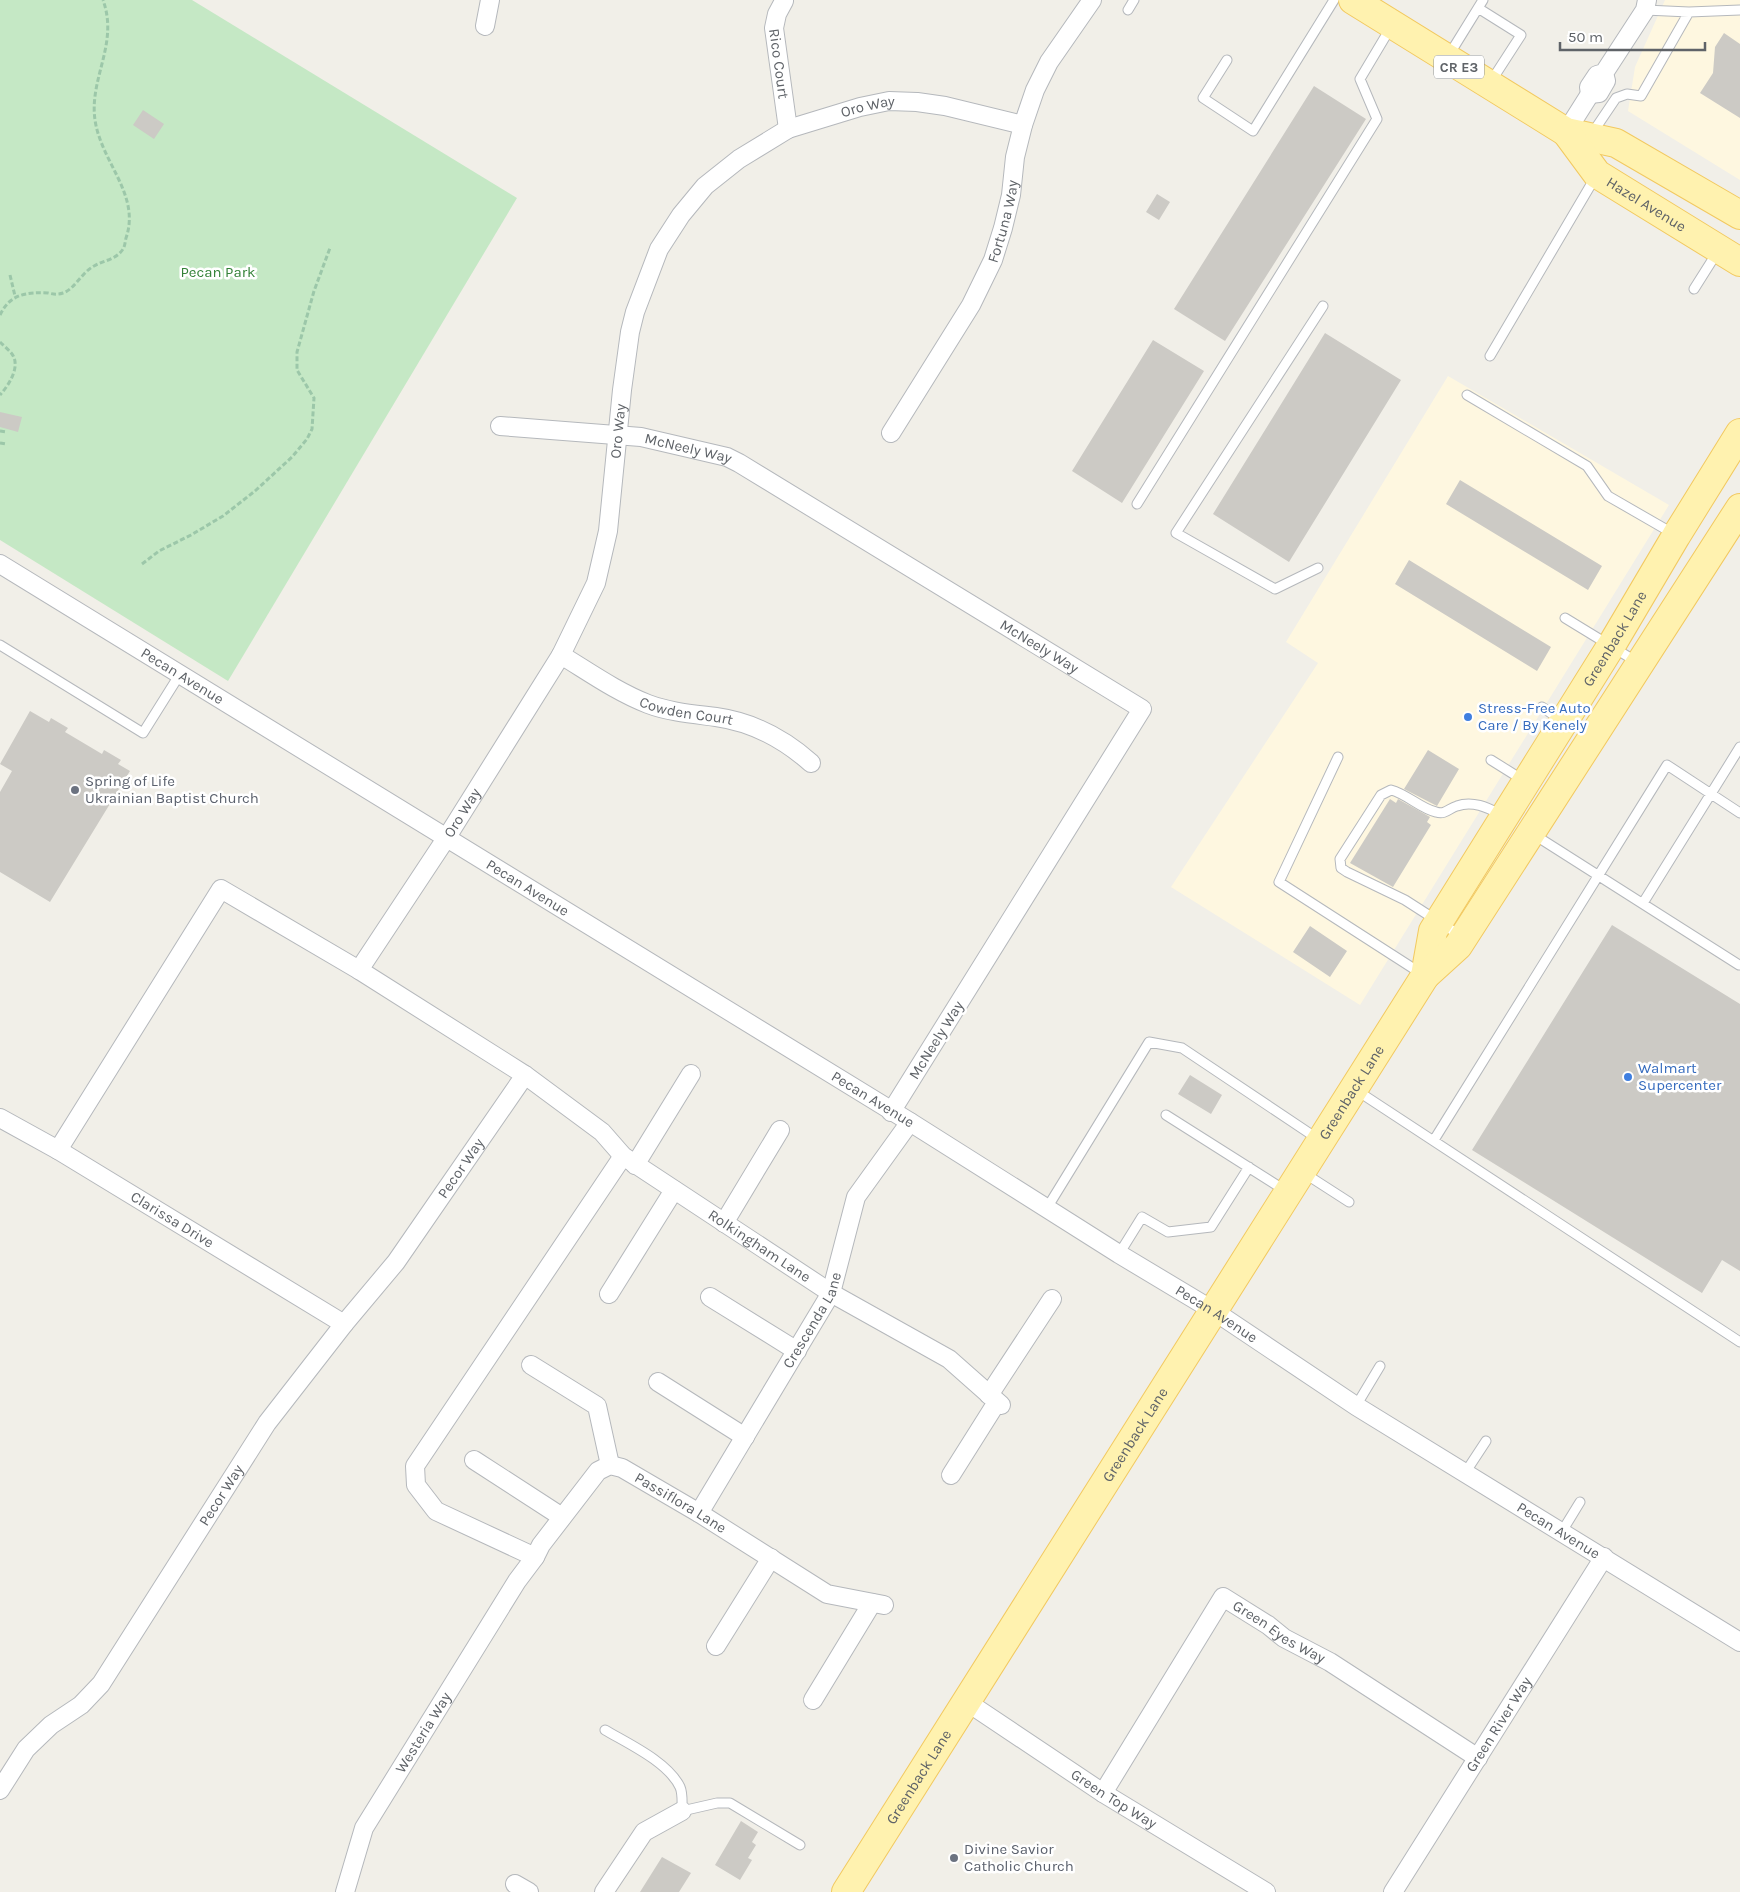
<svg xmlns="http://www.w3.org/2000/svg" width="1740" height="1892" font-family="Karla,sans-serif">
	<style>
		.commercial { fill: #fef7e0 }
		.green { fill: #c5e8c5 }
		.building { fill: #cccac5 }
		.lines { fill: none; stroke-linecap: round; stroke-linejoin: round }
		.lane-casing { stroke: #b5b8bc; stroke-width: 11 }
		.street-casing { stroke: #b5b8bc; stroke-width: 20 }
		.primary-casing { stroke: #f2c960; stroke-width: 30 }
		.path { stroke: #9cc7a9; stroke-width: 3; stroke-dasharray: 5 2.5; stroke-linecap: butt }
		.lane { stroke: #fff; stroke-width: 9 }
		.street { stroke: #fff; stroke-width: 18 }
		.primary { stroke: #fff2af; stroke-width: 28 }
		.shop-dot { fill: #3f7fe0; stroke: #fff; stroke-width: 2 }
		.worship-dot { fill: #6b7280; stroke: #fff; stroke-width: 2 }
		.labels { text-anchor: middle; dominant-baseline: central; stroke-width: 5; stroke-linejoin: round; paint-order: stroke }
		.shield { fill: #fff; stroke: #8f9295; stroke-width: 1 }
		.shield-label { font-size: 14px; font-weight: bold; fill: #5f6368 }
		.street-label { font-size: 15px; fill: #5f6368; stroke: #fff }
		.park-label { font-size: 15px; fill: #348238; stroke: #fff }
		.shop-label { font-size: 15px; fill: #366cbe; stroke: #fff; text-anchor: start }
		.worship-label { font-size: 15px; fill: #5b616d; stroke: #fff; text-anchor: start }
	</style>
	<rect width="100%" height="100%" fill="#f1efe8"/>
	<path class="commercial" d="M 1665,0 L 1740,0 L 1740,180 L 1628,111 L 1635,67 Z
		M 1448,376 L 1669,505 L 1360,1005 L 1171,887 L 1318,663 L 1286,642 Z"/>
	<path class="green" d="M 0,0 L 192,0 L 517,198 L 228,681 L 0,540 Z"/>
	<path class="building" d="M 1724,33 L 1740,44 L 1740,118 L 1700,93 L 1713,73 L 1715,47 Z
		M 1314,86 L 1366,119 L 1225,341 L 1174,309 Z
		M 143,110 L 164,124 L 154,139 L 133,125 Z
		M 1157,194 L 1170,202 L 1159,220 L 1146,212 Z
		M 1325,333 L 1401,380 L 1289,562 L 1213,514 Z
		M 1153,340 L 1204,371 L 1122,503 L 1072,471 Z
		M 0,412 L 22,417 L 18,432 L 0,427 Z
		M 1460,480 L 1602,566 L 1588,590 L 1446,504 Z
		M 1409,560 L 1551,647 L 1537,671 L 1395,584 Z
		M 30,711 L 49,722 L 51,718 L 68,728 L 65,732 L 102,754 L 104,750 L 121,760 L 118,764 L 130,771 L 50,902 L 0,872 L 0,792 L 12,771 L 0,764 Z
		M 1428,750 L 1459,769 L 1437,806 L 1404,789 Z
		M 1390,799 L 1396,803 L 1398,799 L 1430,817 L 1427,822 L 1431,825 L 1393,887 L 1350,863 Z
		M 1612,925 L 1740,1004 L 1740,1271 L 1722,1260 L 1702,1293 L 1472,1150 Z
		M 1310,926 L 1347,951 L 1330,977 L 1293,952 Z
		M 1190,1075 L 1222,1095 L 1211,1114 L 1178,1094 Z
		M 741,1821 L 758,1832 L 752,1842 L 756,1845 L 748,1858 L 752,1860 L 740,1880 L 715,1865 Z
		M 662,1857 L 691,1873 L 679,1892 L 640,1892 Z"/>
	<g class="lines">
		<g class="lane-casing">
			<path id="lane" d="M 1478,8 L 1521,35 L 1490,83
				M 1128,10 L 1134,0
				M 1645,10 L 1689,12 L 1740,10
				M 1449,55 L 1483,0
				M 1227,60 L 1203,98 L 1253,131 L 1334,0
				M 1591,135 L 1616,98 L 1627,94 L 1641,96 L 1689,12
				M 1694,289 L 1718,251
				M 1490,356 L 1596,176
				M 1467,395 L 1587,466 L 1608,496 L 1674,534
				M 1137,504 L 1377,119 L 1360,79 L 1391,27
				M 1318,568 L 1275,589 L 1176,533 L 1323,306
				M 1565,618 L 1637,662
				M 0,645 L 143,733 L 180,674
				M 1542,707 L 1561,720
				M 1338,757 L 1279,882 L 1422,974
				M 1491,760 L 1523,780
				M 1533,834 L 1739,965
				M 1643,903 L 1740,747
				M 1461,936 L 1405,900 L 1347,872 L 1341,868 L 1340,859 L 1381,795 L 1391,790 C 1407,794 1421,809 1436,812 C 1446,815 1449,808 1457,806 C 1473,800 1488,808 1502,815
				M 1356,1090 L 1740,1342
				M 1166,1115 L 1286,1191
				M 1434,1140 L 1667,765 L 1740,813
				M 1304,1173 L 1349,1202
				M 1047,1208 L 1149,1042 L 1182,1048 L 1318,1139
				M 1119,1254 L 1142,1217 L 1168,1232 L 1211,1227 L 1249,1167
				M 1356,1406 L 1380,1366
				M 1465,1473 L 1486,1441
				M 1561,1533 L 1580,1502
				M 605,1730 C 629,1744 668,1762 680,1787 C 683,1794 682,1804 682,1811 L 717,1803 L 730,1803 L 800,1845"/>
		</g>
		<g class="street-casing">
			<g id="street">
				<path id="s1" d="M 784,1 L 777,14 L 774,28 L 788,129"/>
				<path d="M 485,26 L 490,0"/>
				<path d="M 1604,73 L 1597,75 L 1589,87 L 1590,94 L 1599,93 L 1606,81 L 1604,73 L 1645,10 L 1647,0"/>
				<path d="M 1566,132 L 1590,94"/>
				<path id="s2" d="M 500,426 L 641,437 L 727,457 L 739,463 L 1142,709 L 891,1112"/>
				<path id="s3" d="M 891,433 L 971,305 L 993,260 L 1003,228 L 1011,195 L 1015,157 L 1023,125 L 1035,90 L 1049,62 L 1092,0"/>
				<path id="s4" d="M 0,564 L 910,1122 L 1119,1254 L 1214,1311 L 1356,1406 L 1740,1642"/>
				<path id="s5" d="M 561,655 C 589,672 617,692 648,704 C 669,712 693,714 716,717 C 752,722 784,739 811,763"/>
				<path id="s6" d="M 359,970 L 447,837 L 561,655 L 596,583 L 608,531 L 622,390 L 630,332 L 635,312 L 659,249 L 681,215 L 705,186 L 739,159 L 788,129 L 860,107 L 889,101 L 917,102 L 945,106 L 1023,125"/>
				<path id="s7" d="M 525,1075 L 602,1132 L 623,1156 L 831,1293 L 949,1359 L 1001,1405"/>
				<path id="s8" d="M 0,1118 L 58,1150 L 344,1324"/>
				<path d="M 635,1165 L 691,1074"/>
				<path d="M 724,1223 L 780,1130"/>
				<path d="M 609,1294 L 674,1190"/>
				<path d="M 710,1297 L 797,1351"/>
				<path d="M 531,1365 L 597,1406 L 610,1465"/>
				<path d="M 658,1382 L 745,1437"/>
				<path d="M 989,1395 L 1052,1299"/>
				<path d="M 474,1460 L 562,1517"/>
				<path d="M 951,1475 L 997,1402"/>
				<path id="s9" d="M 699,1513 L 831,1293 L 856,1197 L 910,1122"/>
				<path d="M 535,1557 L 436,1511 L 416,1485 L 415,1466 L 623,1156"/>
				<path d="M 716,1646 L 771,1558"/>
				<path d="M 813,1700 L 872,1603"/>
				<path id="s10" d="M 967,1702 L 1103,1793 L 1266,1892"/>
				<path id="s11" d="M 0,1790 L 26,1749 L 51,1725 L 81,1705 L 101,1684 L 267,1423 L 344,1324 L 396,1262 L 525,1075 L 359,970 L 221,889 L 58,1150"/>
				<path id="s12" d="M 1103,1793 L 1223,1597 L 1268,1625 L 1284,1638 L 1330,1662 L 1478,1758"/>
				<path d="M 515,1884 L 529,1892"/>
				<path id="s13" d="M 345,1892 L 364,1828 L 517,1581 L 535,1557 L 541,1545 L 598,1471 L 610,1465 L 622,1468 L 699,1513 L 827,1594 L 884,1605"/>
				<path d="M 604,1892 L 644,1832 L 682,1811"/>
				<path id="s14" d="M 1393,1892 L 1604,1557"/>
			</g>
		</g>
		<g class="primary-casing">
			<g id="primary">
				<path d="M 1353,0 L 1566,132 L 1616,143 L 1740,215"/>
				<path id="s15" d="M 1566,132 L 1597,174 L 1740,262"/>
				<path id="s16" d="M 1425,976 L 1433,931 L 1611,646 L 1676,536 L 1740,433"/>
				<path id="s17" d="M 846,1892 L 1425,976 L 1458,946 L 1740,508"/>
			</g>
		</g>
		<path class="path" d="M 10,275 L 15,296
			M 0,315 C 10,294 26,292 48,293 C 53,294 57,295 63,293 C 75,289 81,273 94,266 C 104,260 116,260 123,249 C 125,246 125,242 126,238 C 141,195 101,162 95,120 C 89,78 119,44 103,0
			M 0,342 C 4,346 9,350 12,354 C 21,366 9,385 0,395
			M 0,431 L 7,432
			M 0,443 L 6,444
			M 142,564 L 159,551 L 191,535 L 223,516 L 255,491 L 292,457 L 307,439 L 312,429 L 314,398 L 297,370 L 297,352 L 314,291 L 330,248"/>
		<use href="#lane" class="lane"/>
		<use href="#street" class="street"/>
		<use href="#primary" class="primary"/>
	</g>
	<g class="shop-dot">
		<circle cx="1468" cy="717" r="5"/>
		<circle cx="1628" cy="1077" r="5"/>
	</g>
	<g class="worship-dot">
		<circle cx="75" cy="790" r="5"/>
		<circle cx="954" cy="1858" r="5"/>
	</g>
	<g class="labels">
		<rect class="shield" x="1434" y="55.5" width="50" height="23" rx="4"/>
		<g class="shield-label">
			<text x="1459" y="67">CR E3</text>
		</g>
		<g class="street-label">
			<text stroke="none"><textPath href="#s1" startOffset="65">Rico Court</textPath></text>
			<text stroke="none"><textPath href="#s6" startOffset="1058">Oro Way</textPath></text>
			<text stroke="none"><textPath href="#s15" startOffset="110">Hazel Avenue</textPath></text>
			<text stroke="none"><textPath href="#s3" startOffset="241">Fortuna Way</textPath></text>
			<text stroke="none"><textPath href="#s6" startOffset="608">Oro Way</textPath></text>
			<text stroke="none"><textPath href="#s2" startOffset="190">McNeely Way</textPath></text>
			<text stroke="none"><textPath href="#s16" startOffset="390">Greenback Lane</textPath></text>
			<text stroke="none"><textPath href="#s2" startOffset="595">McNeely Way</textPath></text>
			<text stroke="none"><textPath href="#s4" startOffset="214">Pecan Avenue</textPath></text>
			<text stroke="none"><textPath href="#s5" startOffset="139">Cowden Court</textPath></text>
			<text stroke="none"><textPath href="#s6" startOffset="188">Oro Way</textPath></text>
			<text stroke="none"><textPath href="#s4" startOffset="619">Pecan Avenue</textPath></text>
			<text transform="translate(936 1040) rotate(-58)">McNeely Way</text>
			<text stroke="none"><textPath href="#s17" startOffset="946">Greenback Lane</textPath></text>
			<text stroke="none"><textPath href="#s4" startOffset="1024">Pecan Avenue</textPath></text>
			<text stroke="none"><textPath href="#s11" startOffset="778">Pecor Way</textPath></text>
			<text stroke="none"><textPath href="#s8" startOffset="200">Clarissa Drive</textPath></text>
			<text stroke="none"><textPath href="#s7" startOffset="291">Rolkingham Lane</textPath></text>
			<text stroke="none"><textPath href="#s4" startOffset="1429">Pecan Avenue</textPath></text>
			<text stroke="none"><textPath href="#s9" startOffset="224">Crescenda Lane</textPath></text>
			<text stroke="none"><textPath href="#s17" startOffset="541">Greenback Lane</textPath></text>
			<text stroke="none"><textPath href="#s11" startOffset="372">Pecor Way</textPath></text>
			<text stroke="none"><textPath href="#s13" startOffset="588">Passiflora Lane</textPath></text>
			<text stroke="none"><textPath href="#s4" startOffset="1834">Pecan Avenue</textPath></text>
			<text stroke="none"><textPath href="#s12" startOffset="296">Green Eyes Way</textPath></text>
			<text stroke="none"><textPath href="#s14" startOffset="198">Green River Way</textPath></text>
			<text stroke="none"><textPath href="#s13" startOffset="179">Westeria Way</textPath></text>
			<text stroke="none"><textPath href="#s17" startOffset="136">Greenback Lane</textPath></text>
			<text stroke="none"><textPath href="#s10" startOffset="176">Green Top Way</textPath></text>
		</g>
		<g class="park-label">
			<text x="218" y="272">Pecan Park</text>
		</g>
		<g class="shop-label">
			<text x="1478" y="708">Stress-Free Auto<tspan x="1478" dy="17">Care / By Kenely</tspan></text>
			<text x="1638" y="1068">Walmart<tspan x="1638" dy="17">Supercenter</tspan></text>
		</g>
		<g class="worship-label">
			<text x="85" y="781">Spring of Life<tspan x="85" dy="17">Ukrainian Baptist Church</tspan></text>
			<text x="964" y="1849">Divine Savior<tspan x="964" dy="17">Catholic Church</tspan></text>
		</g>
	</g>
	<path d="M1560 42v8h145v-8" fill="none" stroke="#5f6368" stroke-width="2.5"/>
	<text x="1568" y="42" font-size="15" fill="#5f6368" stroke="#ffffff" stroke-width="4" paint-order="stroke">50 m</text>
</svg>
